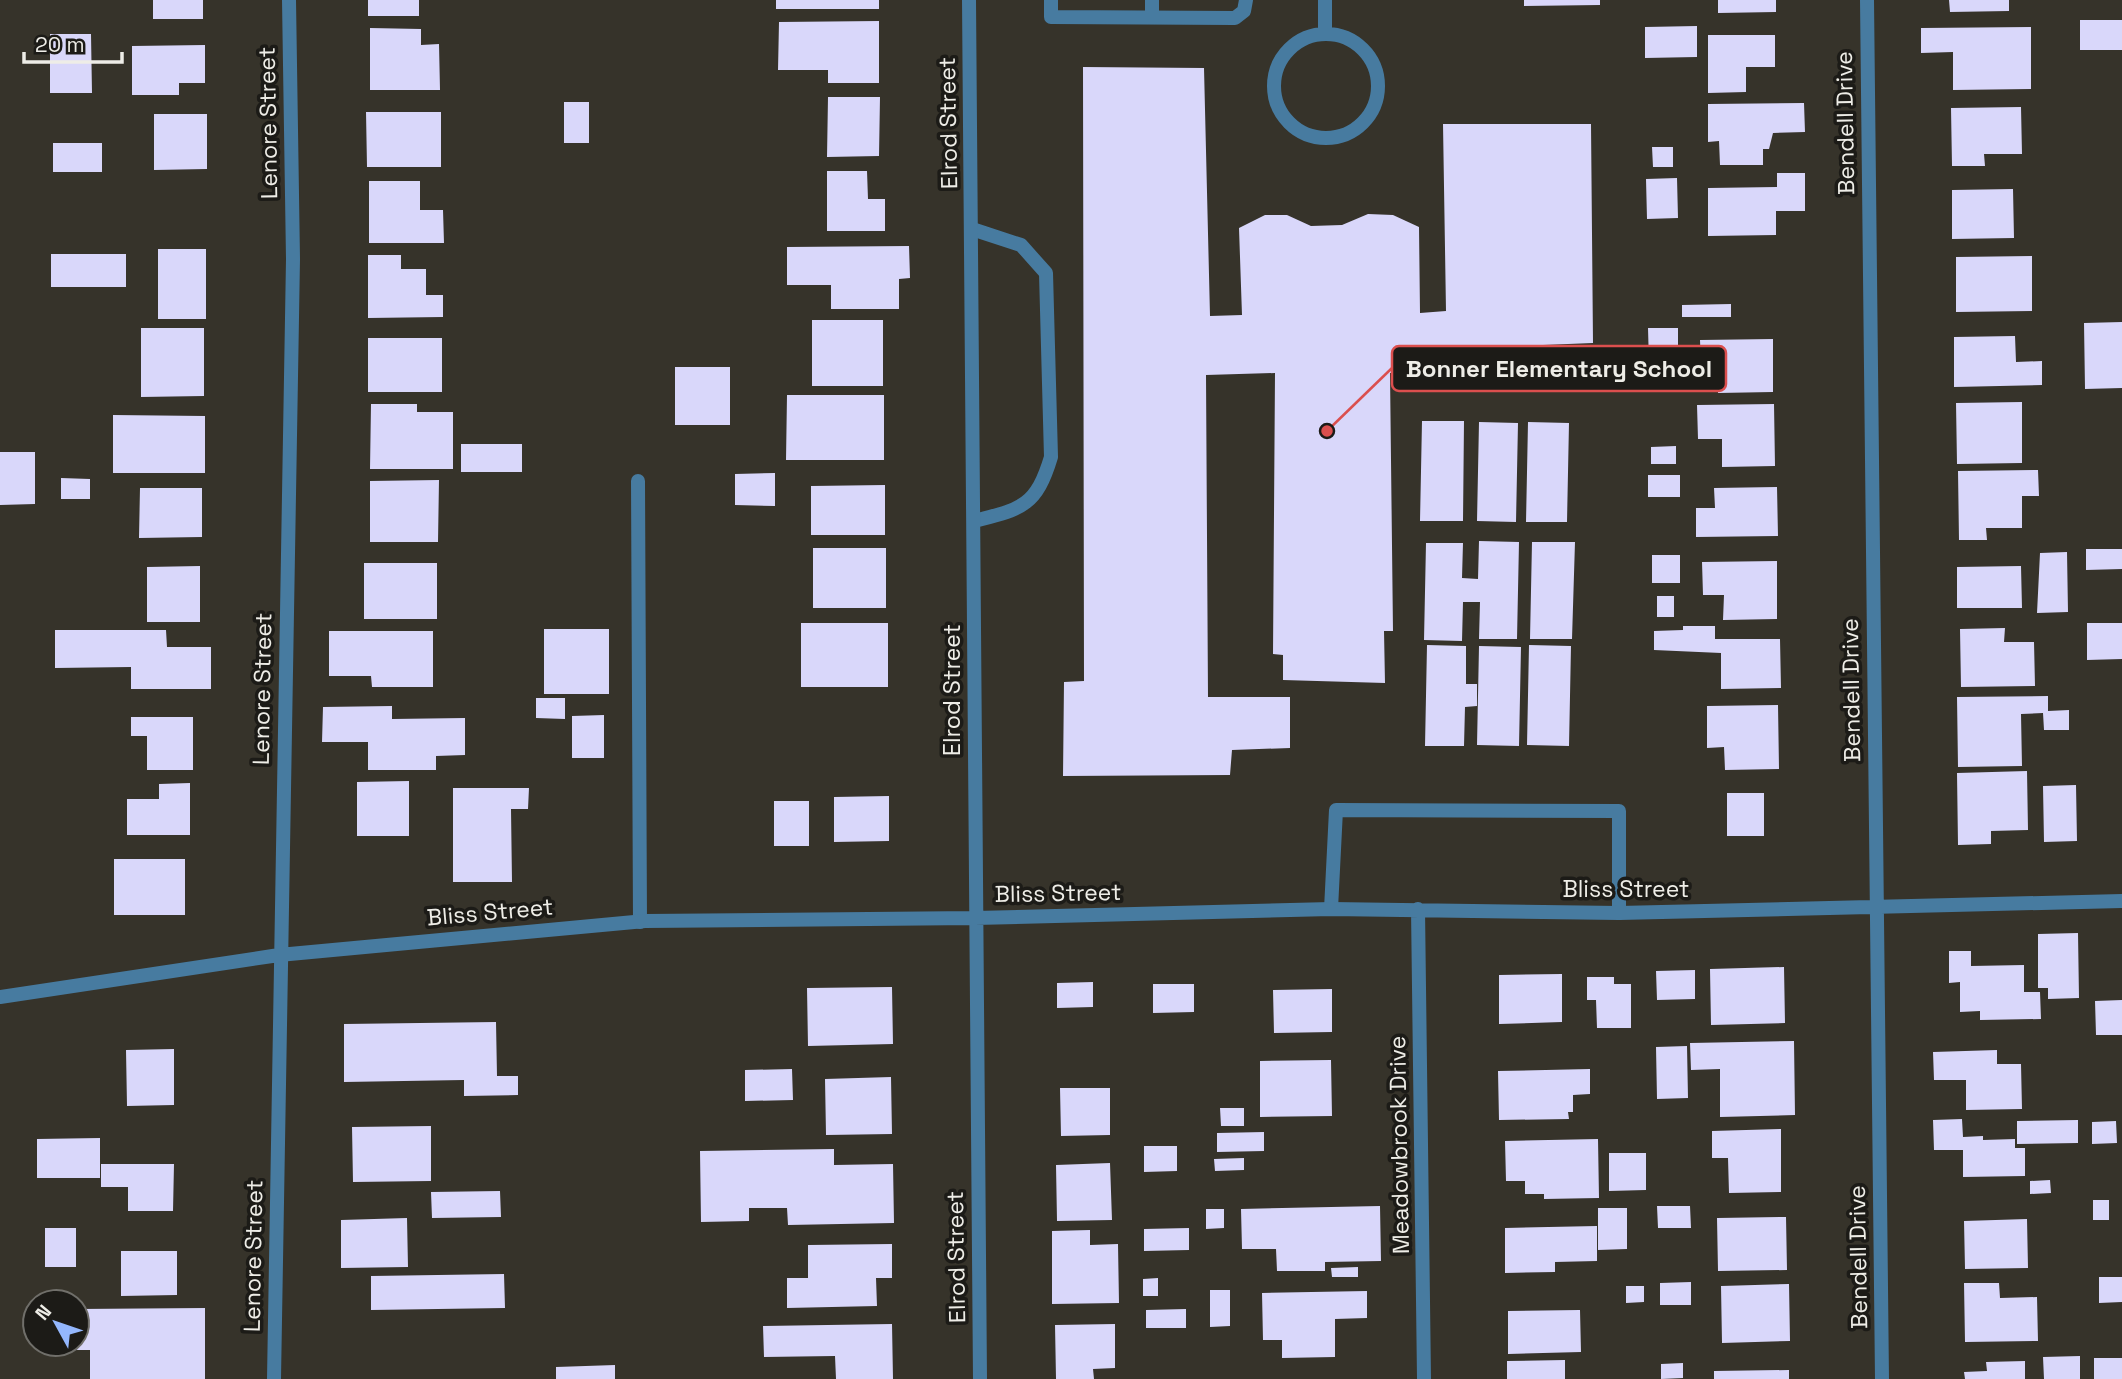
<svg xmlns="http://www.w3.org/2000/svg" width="2122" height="1379" font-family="'Space Grotesk',sans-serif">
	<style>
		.building { fill: #d9d7fa }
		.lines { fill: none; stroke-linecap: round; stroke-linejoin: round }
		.service { stroke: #477ba0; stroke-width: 14 }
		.minor { stroke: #477ba0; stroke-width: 14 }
		.labels { text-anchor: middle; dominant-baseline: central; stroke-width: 7; stroke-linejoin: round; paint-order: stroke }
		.street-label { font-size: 23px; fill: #eeede7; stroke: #1c1b17 }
		.leader { fill: none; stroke: #db4f4e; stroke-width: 2.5 }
		.callout-dot { fill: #db4f4e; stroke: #1c1b17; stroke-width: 2.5 }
		.callout { fill: #1c1b17; stroke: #db4f4e; stroke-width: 2.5 }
		.callout-label { font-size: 24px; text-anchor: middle; font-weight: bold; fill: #eeede7 }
	</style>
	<rect width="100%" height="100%" fill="#36332a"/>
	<path class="building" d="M 153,0 L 203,0 L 203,19 L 153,19 Z
		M 368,0 L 419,0 L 419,16 L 368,16 Z
		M 776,0 L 879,0 L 879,9 L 776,9 Z
		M 1524,0 L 1600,0 L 1600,5 L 1524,6 Z
		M 1718,0 L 1776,0 L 1776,12 L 1718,13 Z
		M 1949,0 L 2009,0 L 2009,11 L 1950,12 Z
		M 2080,20 L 2122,20 L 2122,50 L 2080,50 Z
		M 879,21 L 879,83 L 828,83 L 828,70 L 778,70 L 779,22 Z
		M 1697,26 L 1697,57 L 1645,58 L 1645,27 Z
		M 2031,27 L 2031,89 L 1953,90 L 1953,52 L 1921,53 L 1921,28 Z
		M 370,28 L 421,29 L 421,45 L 439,44 L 440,90 L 370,90 Z
		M 50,34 L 91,34 L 92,93 L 50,93 Z
		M 1708,35 L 1775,35 L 1775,67 L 1746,67 L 1746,92 L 1708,93 Z
		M 205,45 L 205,83 L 179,83 L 179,95 L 132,95 L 132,46 Z
		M 1083,67 L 1204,68 L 1210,316 L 1242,315 L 1239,228 L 1265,215 L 1287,215 L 1311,226 L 1342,225 L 1368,214 L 1393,215 L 1419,227 L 1420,313 L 1446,311 L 1443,124 L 1591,124 L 1593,343 L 1543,345 L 1542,368 L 1390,373 L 1393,631 L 1384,631 L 1385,683 L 1283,680 L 1283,655 L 1273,654 L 1275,373 L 1206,375 L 1208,697 L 1290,697 L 1290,748 L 1232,750 L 1230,775 L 1063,776 L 1064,682 L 1084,681 Z
		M 828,97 L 880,97 L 879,156 L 827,157 Z
		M 564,102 L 589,102 L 589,143 L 564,143 Z
		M 1804,103 L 1805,132 L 1773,133 L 1769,149 L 1763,149 L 1763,165 L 1720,165 L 1719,141 L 1708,142 L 1708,104 Z
		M 2021,107 L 2022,154 L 1984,154 L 1985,166 L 1952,166 L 1951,108 Z
		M 366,112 L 441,112 L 441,167 L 367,167 Z
		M 154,114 L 207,114 L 207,169 L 154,170 Z
		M 53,143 L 102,143 L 102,172 L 53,172 Z
		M 1652,147 L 1673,147 L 1673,167 L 1653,167 Z
		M 827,171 L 867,171 L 868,199 L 885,199 L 885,231 L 827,231 Z
		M 1777,173 L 1805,173 L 1805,211 L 1776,211 L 1776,235 L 1708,236 L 1708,188 L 1777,187 Z
		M 1677,178 L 1678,218 L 1647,219 L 1646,179 Z
		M 369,181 L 420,181 L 420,210 L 443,210 L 444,243 L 369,243 Z
		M 2013,189 L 2014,238 L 1952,239 L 1952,190 Z
		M 909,246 L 910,278 L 899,279 L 899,309 L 831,309 L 831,285 L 787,285 L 787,247 Z
		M 158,249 L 206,249 L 206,319 L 158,319 Z
		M 51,254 L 126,254 L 126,287 L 51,287 Z
		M 368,255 L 401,255 L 401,269 L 426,269 L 426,295 L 443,295 L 443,317 L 368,318 Z
		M 2032,256 L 2032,311 L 1956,312 L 1956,257 Z
		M 1731,304 L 1731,317 L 1682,317 L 1682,305 Z
		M 812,320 L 883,320 L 883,386 L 812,386 Z
		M 2122,322 L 2122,388 L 2085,389 L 2084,323 Z
		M 141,328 L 204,328 L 204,396 L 141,397 Z
		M 1648,328 L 1678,328 L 1678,363 L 1649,364 Z
		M 2015,336 L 2016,362 L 2042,361 L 2042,385 L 1954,387 L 1954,337 Z
		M 368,338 L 442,338 L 442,392 L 368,392 Z
		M 1773,339 L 1773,392 L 1718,393 L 1717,367 L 1701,367 L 1700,340 Z
		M 675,367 L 730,367 L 730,425 L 675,425 Z
		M 787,395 L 884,395 L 884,460 L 786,460 Z
		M 2022,402 L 2022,463 L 1957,464 L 1956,403 Z
		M 371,404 L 417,404 L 417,412 L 453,412 L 453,469 L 370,469 Z
		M 1774,404 L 1775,466 L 1722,467 L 1722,439 L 1698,439 L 1697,405 Z
		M 113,415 L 205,416 L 205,473 L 113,473 Z
		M 1422,421 L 1464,421 L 1463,521 L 1420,521 Z
		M 1479,422 L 1518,423 L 1516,522 L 1477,521 Z
		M 1528,422 L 1569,423 L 1567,522 L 1526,522 Z
		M 461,444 L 522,444 L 522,472 L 461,472 Z
		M 1676,446 L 1676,464 L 1651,464 L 1651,447 Z
		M 0,452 L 35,452 L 35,504 L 0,505 Z
		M 2038,470 L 2039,496 L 2022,496 L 2022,528 L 1986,528 L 1987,540 L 1959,540 L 1958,471 Z
		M 775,473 L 775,506 L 735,505 L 735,474 Z
		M 1648,475 L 1680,475 L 1680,497 L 1648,497 Z
		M 61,478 L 90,479 L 90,499 L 61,499 Z
		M 439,480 L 438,542 L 370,542 L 370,481 Z
		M 885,485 L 885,535 L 811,535 L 811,486 Z
		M 1777,487 L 1778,536 L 1696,537 L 1696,508 L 1715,508 L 1714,488 Z
		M 140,488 L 202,488 L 202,537 L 139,538 Z
		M 1479,541 L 1519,542 L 1517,639 L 1479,639 L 1480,602 L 1463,602 L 1462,641 L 1424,640 L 1426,543 L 1463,543 L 1462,578 L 1478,579 Z
		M 1532,542 L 1575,542 L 1572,639 L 1530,639 Z
		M 813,548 L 886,548 L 886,608 L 813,608 Z
		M 2086,549 L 2122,549 L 2122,569 L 2086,570 Z
		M 2067,552 L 2068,612 L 2037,613 L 2040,553 Z
		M 1652,555 L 1680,555 L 1680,583 L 1652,583 Z
		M 1777,561 L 1777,619 L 1723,620 L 1724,595 L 1703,595 L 1702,562 Z
		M 364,563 L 437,563 L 437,619 L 364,619 Z
		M 200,566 L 200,622 L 147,622 L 147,567 Z
		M 2021,566 L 2022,608 L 1957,608 L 1957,567 Z
		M 1657,596 L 1674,596 L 1674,617 L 1657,617 Z
		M 801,623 L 888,623 L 888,687 L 801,687 Z
		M 2087,623 L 2122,623 L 2122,659 L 2087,660 Z
		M 1683,626 L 1715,626 L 1715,639 L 1780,639 L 1781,688 L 1721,689 L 1721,653 L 1654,650 L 1654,631 L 1683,630 Z
		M 2005,628 L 2004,642 L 2034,642 L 2035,686 L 1961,687 L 1960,629 Z
		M 544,629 L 609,629 L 609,694 L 544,694 Z
		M 55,630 L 166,630 L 167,647 L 211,647 L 211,689 L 131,689 L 131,667 L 55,668 Z
		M 329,631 L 433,631 L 433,687 L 372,687 L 371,676 L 329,676 Z
		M 1427,645 L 1466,646 L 1466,684 L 1477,684 L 1477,706 L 1465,707 L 1464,746 L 1425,746 Z
		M 1529,645 L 1571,646 L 1569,746 L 1527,745 Z
		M 1479,646 L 1521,647 L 1519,746 L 1477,745 Z
		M 2048,696 L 2048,711 L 2069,710 L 2069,730 L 2044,730 L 2043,713 L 2021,714 L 2022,766 L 1958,767 L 1957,697 Z
		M 536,698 L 565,698 L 565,719 L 536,718 Z
		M 1778,705 L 1779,769 L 1725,770 L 1724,747 L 1707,748 L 1707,706 Z
		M 392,706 L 392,719 L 465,718 L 465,755 L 436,756 L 436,770 L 368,770 L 368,742 L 322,742 L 323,707 Z
		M 604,715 L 604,758 L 572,758 L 572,716 Z
		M 131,717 L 193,717 L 193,770 L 147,770 L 147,736 L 131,736 Z
		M 2027,771 L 2028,830 L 1991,831 L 1991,844 L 1958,845 L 1957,773 Z
		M 409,781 L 409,836 L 357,836 L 357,782 Z
		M 190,783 L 190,835 L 127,835 L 127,799 L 159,799 L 159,784 Z
		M 2076,785 L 2077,841 L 2044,842 L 2043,786 Z
		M 453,788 L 529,788 L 528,809 L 511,809 L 512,882 L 453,882 Z
		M 1727,793 L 1764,793 L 1764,836 L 1727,836 Z
		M 889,796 L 889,841 L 834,842 L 834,797 Z
		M 774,801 L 809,801 L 809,846 L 774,846 Z
		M 114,859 L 185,859 L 185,915 L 114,915 Z
		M 2078,933 L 2079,998 L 2048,999 L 2048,988 L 2038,988 L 2038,934 Z
		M 1949,951 L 1971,951 L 1971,966 L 2024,965 L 2024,992 L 2040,992 L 2041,1019 L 1980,1020 L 1980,1011 L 1960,1012 L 1960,982 L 1949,983 Z
		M 1784,967 L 1785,1023 L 1711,1025 L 1710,969 Z
		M 1695,970 L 1695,999 L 1657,1000 L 1656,971 Z
		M 1562,974 L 1562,1022 L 1499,1024 L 1499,975 Z
		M 1587,977 L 1614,977 L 1614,984 L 1631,984 L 1631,1028 L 1597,1028 L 1596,1000 L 1587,1000 Z
		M 1093,982 L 1093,1007 L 1057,1008 L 1057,983 Z
		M 1153,984 L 1194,984 L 1194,1012 L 1153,1013 Z
		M 892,987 L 893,1044 L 808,1046 L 807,988 Z
		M 1332,989 L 1332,1032 L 1274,1033 L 1273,990 Z
		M 2122,1000 L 2122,1035 L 2096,1035 L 2095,1001 Z
		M 496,1022 L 497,1076 L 518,1076 L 518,1095 L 464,1096 L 464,1080 L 344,1082 L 344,1024 Z
		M 1794,1041 L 1795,1115 L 1720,1117 L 1720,1069 L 1691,1070 L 1690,1043 Z
		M 1687,1046 L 1688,1098 L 1657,1099 L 1656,1047 Z
		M 174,1049 L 174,1105 L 127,1106 L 126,1050 Z
		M 1997,1050 L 1997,1064 L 2021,1064 L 2022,1109 L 1966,1110 L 1966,1080 L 1934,1080 L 1933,1052 Z
		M 1331,1060 L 1332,1116 L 1260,1117 L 1260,1061 Z
		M 792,1069 L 793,1100 L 745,1101 L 745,1070 Z
		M 1590,1069 L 1590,1094 L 1573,1095 L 1573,1112 L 1568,1112 L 1569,1119 L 1499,1120 L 1498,1071 Z
		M 891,1077 L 892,1134 L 826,1135 L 825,1079 Z
		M 1060,1088 L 1110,1088 L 1110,1135 L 1061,1136 Z
		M 1220,1108 L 1244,1108 L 1244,1126 L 1221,1126 Z
		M 1962,1119 L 1963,1137 L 1983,1136 L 1983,1140 L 2015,1139 L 2015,1148 L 2025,1148 L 2025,1176 L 1963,1177 L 1963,1150 L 1934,1150 L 1933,1120 Z
		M 2078,1120 L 2078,1143 L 2017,1144 L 2017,1121 Z
		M 2116,1121 L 2117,1143 L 2092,1144 L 2092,1122 Z
		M 431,1126 L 431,1181 L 353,1182 L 352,1127 Z
		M 1781,1129 L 1781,1192 L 1729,1193 L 1728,1158 L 1712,1158 L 1712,1131 Z
		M 1264,1132 L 1264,1151 L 1217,1152 L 1217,1133 Z
		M 100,1138 L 100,1178 L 37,1178 L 37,1139 Z
		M 1598,1139 L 1599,1198 L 1544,1199 L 1544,1194 L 1525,1194 L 1525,1181 L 1506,1181 L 1505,1141 Z
		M 1144,1146 L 1177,1146 L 1177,1171 L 1144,1172 Z
		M 834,1149 L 834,1165 L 893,1164 L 894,1223 L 788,1225 L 787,1208 L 749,1208 L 749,1221 L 701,1222 L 700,1151 Z
		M 1609,1153 L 1646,1153 L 1646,1190 L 1609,1191 Z
		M 1244,1158 L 1244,1170 L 1215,1171 L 1214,1159 Z
		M 1110,1163 L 1112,1220 L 1057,1221 L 1056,1165 Z
		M 101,1164 L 174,1164 L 173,1211 L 128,1211 L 128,1187 L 101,1187 Z
		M 2050,1180 L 2051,1193 L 2030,1194 L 2030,1181 Z
		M 500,1191 L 501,1217 L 432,1218 L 431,1192 Z
		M 2093,1200 L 2109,1200 L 2109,1220 L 2093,1220 Z
		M 1380,1206 L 1381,1261 L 1325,1262 L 1325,1271 L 1277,1271 L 1276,1249 L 1242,1249 L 1241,1209 Z
		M 1657,1206 L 1690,1206 L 1691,1228 L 1658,1228 Z
		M 1598,1208 L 1627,1208 L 1627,1249 L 1598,1250 Z
		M 1206,1209 L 1224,1209 L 1224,1228 L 1206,1229 Z
		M 1786,1217 L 1787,1270 L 1718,1271 L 1717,1218 Z
		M 407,1218 L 408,1267 L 341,1268 L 341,1220 Z
		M 2027,1219 L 2028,1268 L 1965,1269 L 1964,1221 Z
		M 1597,1226 L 1597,1261 L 1555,1262 L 1555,1272 L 1505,1273 L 1505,1228 Z
		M 45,1228 L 76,1228 L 76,1267 L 45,1267 Z
		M 1189,1228 L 1189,1250 L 1144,1251 L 1144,1229 Z
		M 1090,1230 L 1090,1245 L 1118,1244 L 1119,1303 L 1052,1304 L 1052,1231 Z
		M 892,1244 L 892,1278 L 876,1278 L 877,1306 L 787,1308 L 787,1278 L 808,1278 L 808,1245 Z
		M 121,1251 L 177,1251 L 177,1295 L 121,1296 Z
		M 1358,1267 L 1358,1277 L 1332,1277 L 1331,1268 Z
		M 504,1274 L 505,1308 L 371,1310 L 371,1276 Z
		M 2099,1277 L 2122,1277 L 2122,1302 L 2099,1303 Z
		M 1158,1278 L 1158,1296 L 1143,1296 L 1143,1279 Z
		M 1691,1282 L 1691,1305 L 1660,1305 L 1660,1283 Z
		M 1964,1283 L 1999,1283 L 2000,1298 L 2037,1297 L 2038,1341 L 1965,1342 Z
		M 1789,1284 L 1790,1341 L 1722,1343 L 1721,1286 Z
		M 1626,1286 L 1644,1286 L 1644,1302 L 1626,1303 Z
		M 1210,1290 L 1230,1290 L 1230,1326 L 1210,1327 Z
		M 1367,1291 L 1367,1318 L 1335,1319 L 1335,1357 L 1282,1358 L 1282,1340 L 1263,1340 L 1262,1293 Z
		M 205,1308 L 205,1379 L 90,1379 L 90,1350 L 51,1350 L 51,1344 L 77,1344 L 77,1309 Z
		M 1186,1309 L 1186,1328 L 1146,1328 L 1146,1310 Z
		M 1580,1310 L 1581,1352 L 1508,1354 L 1508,1311 Z
		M 892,1324 L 893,1379 L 836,1379 L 835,1356 L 764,1357 L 763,1326 Z
		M 1115,1324 L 1115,1368 L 1093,1369 L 1094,1379 L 1056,1379 L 1055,1325 Z
		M 2080,1356 L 2080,1379 L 2044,1379 L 2043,1357 Z
		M 2094,1358 L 2122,1358 L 2122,1379 L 2094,1379 Z
		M 1565,1360 L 1565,1379 L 1507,1379 L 1507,1361 Z
		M 2025,1361 L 2025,1379 L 1965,1379 L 1964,1372 L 1987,1371 L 1986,1362 Z
		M 1683,1363 L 1683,1378 L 1661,1379 L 1661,1364 Z
		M 615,1365 L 615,1379 L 556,1379 L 556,1367 Z
		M 1789,1370 L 1789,1379 L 1714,1379 L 1714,1371 Z"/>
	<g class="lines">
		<path class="service" d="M 1051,0 L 1051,17 L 1235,18 L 1244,11 L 1246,0
			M 1325,0 L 1325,34
			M 1152,17 L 1152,0
			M1274 86a52 52 0 1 1 104 0a52 52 0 1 1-104 0Z
			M 972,229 L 1021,245 L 1046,273 L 1051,457 C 1036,507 1021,509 974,521
			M 638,481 L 640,922
			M 1331,909 L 1336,810 L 1619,811 L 1619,913"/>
		<path class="minor" d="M 969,0 L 980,1379
			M 1867,0 L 1882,1379
			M 1418,909 L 1424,1379
			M 0,997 L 279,955 L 645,921 L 975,918 L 1331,909 L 1619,913 L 2122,901
			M 274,1379 L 293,259 L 289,0"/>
	</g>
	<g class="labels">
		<g class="street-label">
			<text transform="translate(268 123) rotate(-91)">Lenore Street</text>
			<text transform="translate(948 123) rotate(-91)">Elrod Street</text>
			<text transform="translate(1845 123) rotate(-91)">Bendell Drive</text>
			<text transform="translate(262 689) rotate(-89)">Lenore Street</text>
			<text transform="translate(952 690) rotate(-90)">Elrod Street</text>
			<text transform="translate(1851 690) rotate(-91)">Bendell Drive</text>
			<text x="1626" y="889">Bliss Street</text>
			<text transform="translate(1058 893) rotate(-1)">Bliss Street</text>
			<text transform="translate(490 912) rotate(-5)">Bliss Street</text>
			<text transform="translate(1399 1145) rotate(-91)">Meadowbrook Drive</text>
			<text transform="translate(253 1256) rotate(-89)">Lenore Street</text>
			<text transform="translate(956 1257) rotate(-91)">Elrod Street</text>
			<text transform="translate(1858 1257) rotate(-91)">Bendell Drive</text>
		</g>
	</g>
	<path class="leader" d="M1327 431L1392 368"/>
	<circle class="callout-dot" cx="1327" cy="431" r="7"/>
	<rect class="callout" x="1392" y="346" width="334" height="45" rx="7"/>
	<g class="callout-label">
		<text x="1559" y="377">Bonner Elementary School</text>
	</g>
	<g transform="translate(56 1323) rotate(310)"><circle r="33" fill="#1c1b17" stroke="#706f6a" stroke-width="2"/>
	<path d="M0-5L12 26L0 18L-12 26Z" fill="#94b7fd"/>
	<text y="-10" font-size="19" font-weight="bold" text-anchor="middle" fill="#eeede7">N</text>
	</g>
	<path d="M24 52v10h98v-10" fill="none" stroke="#eeede7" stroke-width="3.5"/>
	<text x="35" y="52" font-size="21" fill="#eeede7" stroke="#1c1b17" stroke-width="5" paint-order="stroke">20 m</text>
</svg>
